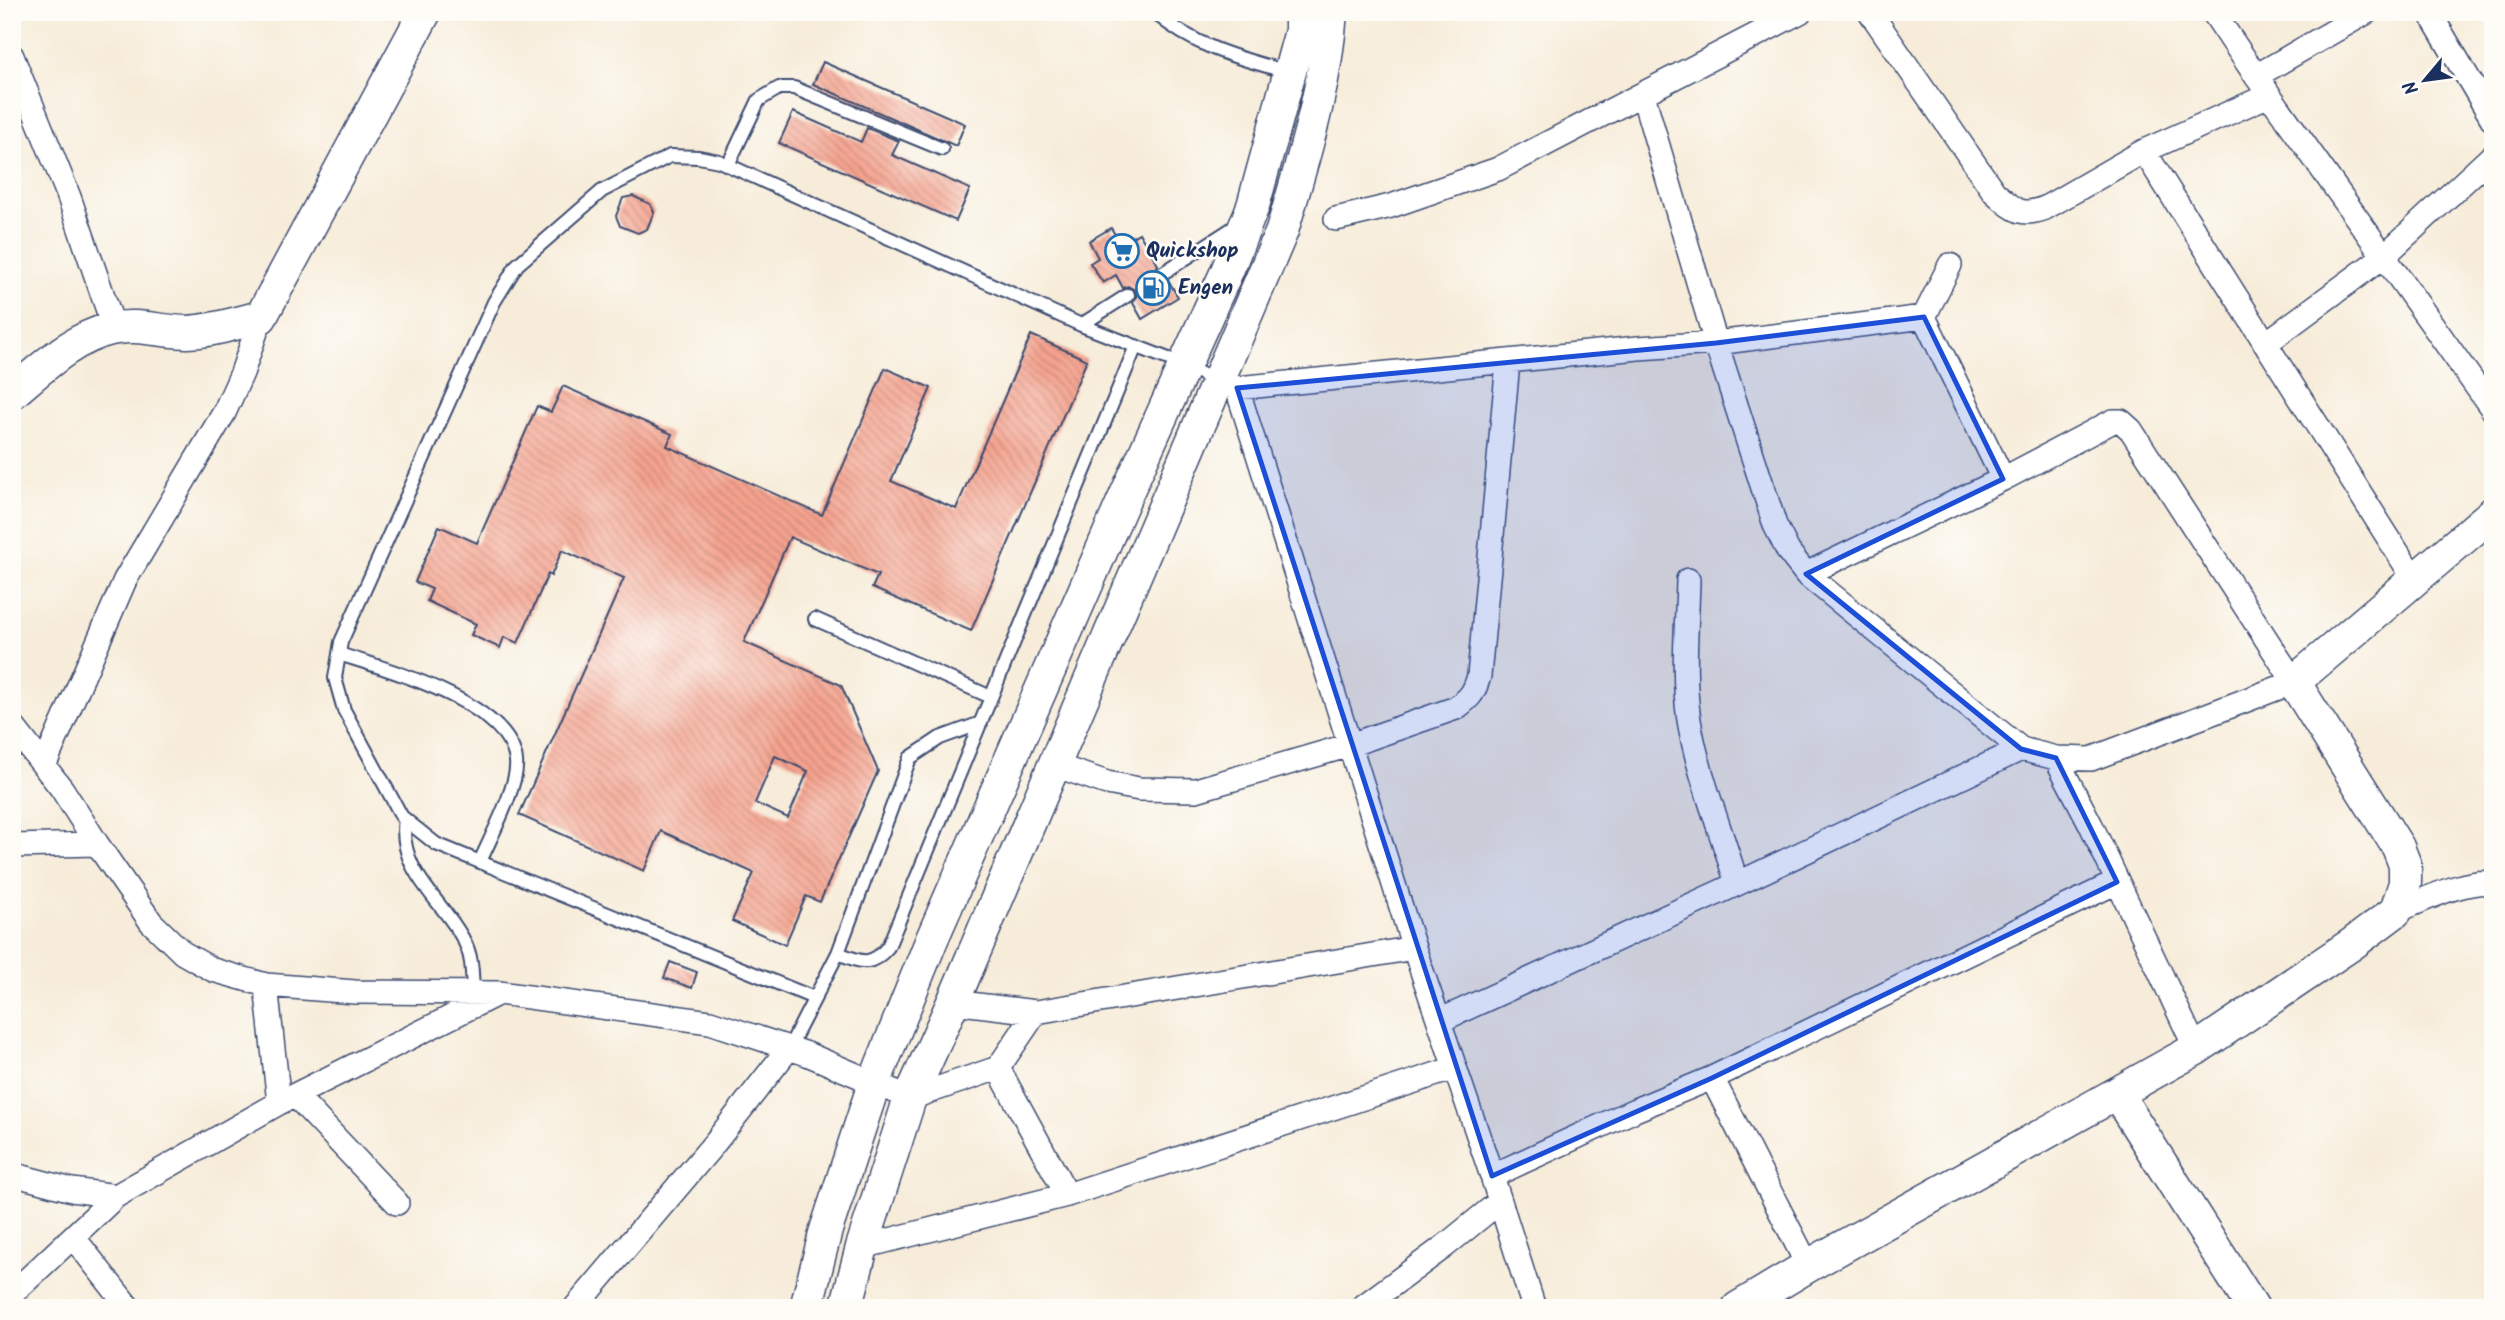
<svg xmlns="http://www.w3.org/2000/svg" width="2505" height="1320" font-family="Kalam,sans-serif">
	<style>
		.building { fill: url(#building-back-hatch); fill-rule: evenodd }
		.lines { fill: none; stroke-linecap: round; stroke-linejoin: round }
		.lane-casing { stroke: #3c4b70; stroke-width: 16 }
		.street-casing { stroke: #3c4b70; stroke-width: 26 }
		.secondary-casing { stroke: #3c4b70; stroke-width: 35 }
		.lane { stroke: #fff; stroke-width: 12 }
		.street { stroke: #fff; stroke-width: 23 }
		.secondary { stroke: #fff; stroke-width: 32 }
		.marked { fill: #1d4ed8; fill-opacity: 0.2; stroke: #1d4ed8; stroke-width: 5; stroke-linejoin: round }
		.labels { text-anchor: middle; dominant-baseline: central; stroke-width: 5; stroke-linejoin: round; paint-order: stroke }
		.poi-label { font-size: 21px; font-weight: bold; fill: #1b2f5e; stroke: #fdfcf7; text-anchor: start }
	</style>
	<defs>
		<pattern id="building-back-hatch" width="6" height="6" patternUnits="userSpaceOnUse" patternTransform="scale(1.75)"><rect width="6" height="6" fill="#f6a38e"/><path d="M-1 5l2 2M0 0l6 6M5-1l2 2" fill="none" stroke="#c68577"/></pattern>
	</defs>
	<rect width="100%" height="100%" fill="#fdfcf7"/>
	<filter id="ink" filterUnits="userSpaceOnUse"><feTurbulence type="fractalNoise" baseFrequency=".0143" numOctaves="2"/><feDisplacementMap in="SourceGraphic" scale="14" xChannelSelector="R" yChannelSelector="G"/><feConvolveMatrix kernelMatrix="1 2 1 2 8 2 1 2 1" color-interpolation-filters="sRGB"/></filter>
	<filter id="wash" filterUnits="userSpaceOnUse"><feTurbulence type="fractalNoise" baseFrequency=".00686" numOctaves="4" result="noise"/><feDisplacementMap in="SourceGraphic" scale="28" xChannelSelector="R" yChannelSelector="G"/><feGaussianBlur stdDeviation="1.57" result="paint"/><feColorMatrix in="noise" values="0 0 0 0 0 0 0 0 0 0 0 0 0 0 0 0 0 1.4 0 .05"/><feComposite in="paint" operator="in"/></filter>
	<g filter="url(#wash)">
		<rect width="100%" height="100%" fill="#f7ecd9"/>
		<g id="blocks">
			<path class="building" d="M 823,62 L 965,124 L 956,146 L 813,84 Z
				M 793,112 L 861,142 L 867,128 L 899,141 L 892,155 L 970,189 L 956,221 L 779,143 Z
				M 633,196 L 650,204 L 654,212 L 647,229 L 638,233 L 620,226 L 616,216 L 623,198 Z
				M 1111,228 L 1121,244 L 1139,233 L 1158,265 L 1155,270 L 1155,277 L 1160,281 L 1168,280 L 1178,297 L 1142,319 L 1133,303 L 1137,295 L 1135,290 L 1128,286 L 1123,288 L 1116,275 L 1103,283 L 1090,263 L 1098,258 L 1089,241 Z
				M 1031,335 L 1087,360 L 971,631 L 872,588 L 878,575 L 790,537 L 744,642 L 841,685 L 878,771 L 820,902 L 806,896 L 785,945 L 732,921 L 754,873 L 661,831 L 644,871 L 519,815 L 624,578 L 562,550 L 551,576 L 548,574 L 518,643 L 504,637 L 500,648 L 471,635 L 476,624 L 427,601 L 432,589 L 415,582 L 439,526 L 477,543 L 537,406 L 551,412 L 563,386 L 672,434 L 667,446 L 822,515 L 885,368 L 931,388 L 891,481 L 956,509 ZM 775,756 L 808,771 L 788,818 L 755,803 Z
				M 670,962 L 697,972 L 692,988 L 664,978 Z"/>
		</g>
	</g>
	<g filter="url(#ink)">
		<use href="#blocks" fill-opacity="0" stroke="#3c4b70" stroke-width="2"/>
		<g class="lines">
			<g class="lane-casing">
				<path id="lane" d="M 1154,12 C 1194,47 1238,58 1288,72
					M 728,165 L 759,100 L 779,88 L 794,88 L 942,149
					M 1163,273 L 1239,224
					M 1081,325 L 1128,295
					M 815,619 L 991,697
					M 339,654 C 386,669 509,702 516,761 C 519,785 490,838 480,862
					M 405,819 C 397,871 442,899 463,939 C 473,956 472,974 473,993
					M 838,953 C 861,962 870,968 888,947 L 1136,346
					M 814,998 L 436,844 L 402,817 L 344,710 L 335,678 L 341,642 L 494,302 L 517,265 L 602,191 L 670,156 L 699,157 L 719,161 L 1081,325 L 1184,365 L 1217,382
					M 789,1048 L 838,953 L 910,758 L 940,738 L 981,723"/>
			</g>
			<g class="street-casing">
				<path id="street" d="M 1870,12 L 1994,192 C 2013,208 2019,218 2045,208 L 2144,151 L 2269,95
					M 2213,12 L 2256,76 L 2493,410
					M 2429,12 L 2493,120
					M 12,56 L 69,197 L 114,328
					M 2256,76 L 2367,12
					M 1643,95 L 1716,343 L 1775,525 L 1788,551 L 1806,574 L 2021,749
					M 2144,151 L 2415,580
					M 1336,219 L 1391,206 L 1498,169 L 1800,12
					M 1950,265 L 1924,317 L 2003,479
					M 2265,344 L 2384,256 L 2493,155
					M 1218,382 L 1237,388 L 1414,948 L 1492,1176 L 1534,1308
					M 1237,388 L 1638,348 L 1716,343 L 1924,317
					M 1688,580 C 1687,627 1682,674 1689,720 C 1698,775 1721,830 1737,884
					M 12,725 L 62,789 L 97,844 L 151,922 L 183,953 L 213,970 L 266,985 L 355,992 L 499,993 L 710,1022 L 807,1054 L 910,1098 L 998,1068 L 1036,1012
					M 2056,758 L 2091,825 L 2196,1049
					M 1054,765 L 1107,783 L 1139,789 L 1196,790 L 1350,745 L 1456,708 C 1471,697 1474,693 1479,676 L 1508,362
					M 44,766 L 125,580 L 224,413 L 242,373 L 261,317
					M 12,846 L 97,844
					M 2396,911 C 2423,901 2464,879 2493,883
					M 953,1002 L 1036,1012 L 1414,948
					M 1439,1021 L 1737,884 L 2021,749 L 2056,758 L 2091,759 L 2294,682 L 2131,430 L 2121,421 L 2113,421 L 2003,479 L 1806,574
					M 998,1068 L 1067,1195
					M 1712,1078 L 1808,1266
					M 295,1095 L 397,1203
					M 279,1103 L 493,996
					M 12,1174 L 72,1190 L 116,1196 L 279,1103 L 266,985
					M 1492,1176 L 1635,1110 L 1712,1078 L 2117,882
					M 74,1238 L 129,1308
					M 862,1247 L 1067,1195 L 1455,1068
					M 12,1294 L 116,1196
					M 575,1308 L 713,1145 L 789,1048
					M 1361,1308 L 1445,1246 L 1499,1202"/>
			</g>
			<g class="secondary-casing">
				<path id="secondary" d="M 12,393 C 42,368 72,338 111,329 C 136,323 162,332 187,332 C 212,331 237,323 261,317 L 425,12
					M 2117,1094 L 2253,1308
					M 806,1308 L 826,1230 L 875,1081 L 932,939 L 1125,497 L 1227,271 L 1253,206 L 1301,31 L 1301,12
					M 846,1308 L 862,1247 L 910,1098 L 953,1002 L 1282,231 C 1303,159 1326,88 1331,12
					M 1738,1308 L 1808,1266 L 2196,1049 L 2352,944 L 2396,911 L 2405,883 L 2405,865 L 2398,847 L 2294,682 L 2493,513"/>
			</g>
			<use href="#lane" class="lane"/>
			<use href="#street" class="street"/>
			<use href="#secondary" class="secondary"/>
		</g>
	</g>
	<path class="marked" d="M 1924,317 L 2003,479 L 1806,574 L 2021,749 L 2056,758 L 2117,882 L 1712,1078 L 1492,1176 L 1237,388 L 1716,343 Z"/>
	<defs>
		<g id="supermarket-ring" transform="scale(1.75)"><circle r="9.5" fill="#fdfcf7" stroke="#1f6fb2" stroke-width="1.5"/><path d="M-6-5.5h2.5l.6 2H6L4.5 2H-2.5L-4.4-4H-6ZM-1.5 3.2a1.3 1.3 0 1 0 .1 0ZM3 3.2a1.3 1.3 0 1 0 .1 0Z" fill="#1f6fb2"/></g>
		<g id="fuel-ring" transform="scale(1.75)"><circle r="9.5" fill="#fdfcf7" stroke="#1f6fb2" stroke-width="1.5"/><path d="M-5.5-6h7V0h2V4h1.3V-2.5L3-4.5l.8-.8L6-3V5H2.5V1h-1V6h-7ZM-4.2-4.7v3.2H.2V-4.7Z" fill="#1f6fb2"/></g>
	</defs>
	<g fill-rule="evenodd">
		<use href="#supermarket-ring" x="1122" y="251"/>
		<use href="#fuel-ring" x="1153" y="288"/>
	</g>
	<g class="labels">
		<g class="poi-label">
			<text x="1146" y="251">Quickshop</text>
			<text x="1178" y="288">Engen</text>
		</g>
	</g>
	<rect width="2505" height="1320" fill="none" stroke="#fdfcf7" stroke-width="42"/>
	<g transform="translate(2425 80) rotate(241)" stroke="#fdfcf7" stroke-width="5" paint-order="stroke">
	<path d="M0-5L12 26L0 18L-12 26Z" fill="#1b2f5e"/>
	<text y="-10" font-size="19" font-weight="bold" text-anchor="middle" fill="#1b2f5e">N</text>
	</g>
</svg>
